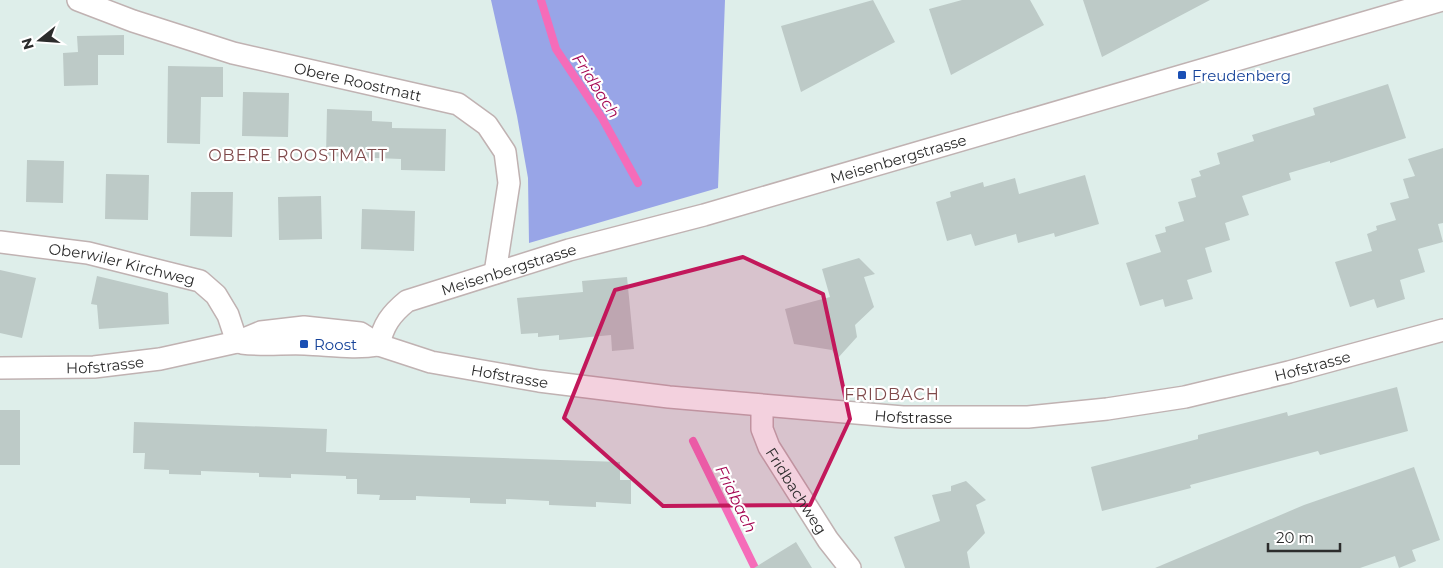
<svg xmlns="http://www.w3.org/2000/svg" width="1443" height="568" font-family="Montserrat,sans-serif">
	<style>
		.green { fill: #98a5e7 }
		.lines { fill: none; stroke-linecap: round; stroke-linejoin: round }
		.stream { stroke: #f56cb9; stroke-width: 8 }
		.building { fill: #bdcac7 }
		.minor-casing { stroke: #c0b2b2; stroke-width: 24 }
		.minor { stroke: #fff; stroke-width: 21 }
		.marked { fill: #c2185b; fill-opacity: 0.2; stroke: #c2185b; stroke-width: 4; stroke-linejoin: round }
		.transit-dot { fill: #1a4fb4; stroke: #fff; stroke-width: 2 }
		.labels { text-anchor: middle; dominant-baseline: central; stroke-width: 4.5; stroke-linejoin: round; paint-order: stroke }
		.transit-label { font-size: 15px; fill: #164399; stroke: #fff; text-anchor: start }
		.street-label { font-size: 15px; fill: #2c2c2c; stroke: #fff }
		.water-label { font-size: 16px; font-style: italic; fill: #a50753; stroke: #fff }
		.neighbourhood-label { font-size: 16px; letter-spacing: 1px; fill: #7f494a; stroke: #fff }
	</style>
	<rect width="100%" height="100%" fill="#deeeea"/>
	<path class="green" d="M 491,0 L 725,0 L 718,188 L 529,243 L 528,178 L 517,116 Z"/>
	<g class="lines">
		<path class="stream" d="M 541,0 L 556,49 L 602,118 L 638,183
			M 693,441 L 755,568"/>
	</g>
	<path class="building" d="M 873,0 L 895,42 L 801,92 L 781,26 Z
		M 962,0 L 1030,0 L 1044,25 L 951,75 L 929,9 Z
		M 1083,0 L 1210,0 L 1102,57 Z
		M 124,35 L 124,55 L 98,55 L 98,85 L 64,86 L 63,53 L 78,52 L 77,36 Z
		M 168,66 L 223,67 L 223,97 L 201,97 L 200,144 L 167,143 Z
		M 1388,84 L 1406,138 L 1330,163 L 1330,161 L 1289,173 L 1291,180 L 1242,196 L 1249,215 L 1225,223 L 1230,240 L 1205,248 L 1212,272 L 1187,280 L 1193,299 L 1165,307 L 1163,299 L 1140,306 L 1126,263 L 1161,252 L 1155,235 L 1166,232 L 1165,227 L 1184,221 L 1178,202 L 1196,197 L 1191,179 L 1201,176 L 1199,171 L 1220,164 L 1217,153 L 1254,141 L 1252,135 L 1315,115 L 1313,108 Z
		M 243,92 L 289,93 L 288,137 L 242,136 Z
		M 327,109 L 372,111 L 372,121 L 392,122 L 392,128 L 446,129 L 445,171 L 401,170 L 401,159 L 326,156 Z
		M 1443,148 L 1443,223 L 1438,224 L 1443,242 L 1418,249 L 1425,272 L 1400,280 L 1405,299 L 1377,308 L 1374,299 L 1350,307 L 1335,262 L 1372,251 L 1367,234 L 1377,230 L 1376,226 L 1396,220 L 1390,203 L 1409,198 L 1403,179 L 1415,176 L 1408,159 Z
		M 27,160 L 64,161 L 63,203 L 26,202 Z
		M 106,174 L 149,175 L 148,220 L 105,219 Z
		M 1085,175 L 1099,224 L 1055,237 L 1054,233 L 1018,243 L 1016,234 L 975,246 L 971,234 L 947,241 L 936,202 L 951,197 L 950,192 L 983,182 L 984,187 L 1015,178 L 1019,194 Z
		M 191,192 L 233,192 L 232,237 L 190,236 Z
		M 321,196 L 322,239 L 279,240 L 278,197 Z
		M 362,209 L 415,211 L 414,251 L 361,249 Z
		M 859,258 L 875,274 L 864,277 L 874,307 L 855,325 L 857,337 L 837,359 L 832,350 L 794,344 L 785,309 L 830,297 L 822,269 Z
		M 0,270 L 36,278 L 22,338 L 0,333 Z
		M 97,276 L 168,293 L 169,324 L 99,329 L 97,305 L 91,304 Z
		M 627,277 L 634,349 L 612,351 L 611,335 L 559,340 L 559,335 L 538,337 L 538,333 L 521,334 L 517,298 L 583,292 L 582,281 Z
		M 1397,387 L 1408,431 L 1320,455 L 1318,451 L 1190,485 L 1191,488 L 1102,511 L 1091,467 L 1198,439 L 1198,435 L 1287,412 L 1288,416 Z
		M 0,410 L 20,410 L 20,465 L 0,465 Z
		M 134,422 L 327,429 L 326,452 L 328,452 L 620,462 L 620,480 L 631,480 L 631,504 L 596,502 L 596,507 L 549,505 L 549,501 L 529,500 L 506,499 L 506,504 L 470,503 L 470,498 L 440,497 L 416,496 L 416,500 L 379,500 L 380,495 L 357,494 L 357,479 L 346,479 L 346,476 L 291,474 L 291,478 L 259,477 L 259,473 L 201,471 L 201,475 L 169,474 L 169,470 L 144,469 L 145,453 L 133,453 Z
		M 1414,467 L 1440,540 L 1412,550 L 1416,561 L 1399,568 L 1395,556 L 1360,568 L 1155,568 L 1304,505 Z
		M 966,481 L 986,500 L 976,505 L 985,533 L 967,552 L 970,568 L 905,568 L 894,537 L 940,521 L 932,495 L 951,491 L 951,486 Z
		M 796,542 L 812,568 L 754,568 Z"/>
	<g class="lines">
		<g class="minor-casing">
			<g id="minor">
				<path id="s1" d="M 78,0 L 133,21 L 233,53 L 458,104 L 487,125 L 505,152 L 509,183 L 495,273"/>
				<path id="s2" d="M 0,242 L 88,253 L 200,281 L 216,295 L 228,315 L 237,342"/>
				<path d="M 242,343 C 264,346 284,343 305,344 C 330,345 354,349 379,345"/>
				<path id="s3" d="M 379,345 C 383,325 391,314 407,301 L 569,250 L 704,215 L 1442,0"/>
				<path id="s4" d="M 0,368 L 94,367 L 160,359 L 237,342 L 261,332 L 304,327 L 360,333 L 379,345 L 431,362 L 539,381 L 669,397 L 903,417 L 1028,417 L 1107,409 L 1185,397 L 1289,372 L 1443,330"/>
				<path id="s5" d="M 762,406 L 762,429 L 769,447 L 828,540 L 850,568"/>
			</g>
		</g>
		<use href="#minor" class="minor"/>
	</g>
	<path class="marked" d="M 743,257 L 823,294 L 850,419 L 810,505 L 663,506 L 564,418 L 615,290 Z"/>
	<g class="transit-dot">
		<rect x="1177" y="70" width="10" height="10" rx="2.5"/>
		<rect x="299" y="339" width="10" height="10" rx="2.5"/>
	</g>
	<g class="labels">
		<g class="transit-label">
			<text x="1192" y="75">Freudenberg</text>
			<text x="314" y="344">Roost</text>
		</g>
		<g class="street-label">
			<text stroke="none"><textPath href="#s1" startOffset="292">Obere Roostmatt</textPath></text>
			<text stroke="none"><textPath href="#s3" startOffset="565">Meisenbergstrasse</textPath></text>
			<text stroke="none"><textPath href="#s2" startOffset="124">Oberwiler Kirchweg</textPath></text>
			<text stroke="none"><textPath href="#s3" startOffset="160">Meisenbergstrasse</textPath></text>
			<text stroke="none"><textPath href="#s4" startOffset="105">Hofstrasse</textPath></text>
			<text stroke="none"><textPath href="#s4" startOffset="1332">Hofstrasse</textPath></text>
			<text stroke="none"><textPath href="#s4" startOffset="522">Hofstrasse</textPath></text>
			<text stroke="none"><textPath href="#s4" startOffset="928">Hofstrasse</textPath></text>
			<text stroke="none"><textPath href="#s5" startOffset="94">Fridbachweg</textPath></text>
		</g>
		<g class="water-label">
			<text transform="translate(596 86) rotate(57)">Fridbach</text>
			<text transform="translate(736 499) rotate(64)">Fridbach</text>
		</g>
		<g class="neighbourhood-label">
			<text x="298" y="155">OBERE ROOSTMATT</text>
			<text x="892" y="394">FRIDBACH</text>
		</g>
	</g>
	<g transform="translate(40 40) rotate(253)" stroke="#ffffff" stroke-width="4" paint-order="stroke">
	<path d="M0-4L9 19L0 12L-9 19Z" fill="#2c2c2c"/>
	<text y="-8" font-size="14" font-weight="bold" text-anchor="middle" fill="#2c2c2c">N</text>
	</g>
	<path d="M1268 543v8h72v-8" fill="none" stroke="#2c2c2c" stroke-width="2.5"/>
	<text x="1276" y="543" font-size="15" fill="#2c2c2c" stroke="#ffffff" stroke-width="4" paint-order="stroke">20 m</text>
</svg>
